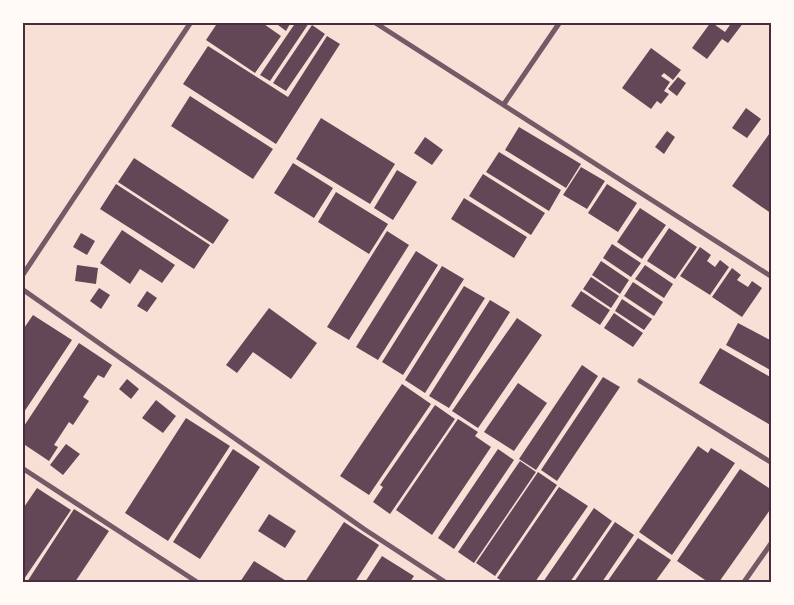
<svg xmlns="http://www.w3.org/2000/svg" width="794" height="605" font-family="Cabin,sans-serif">
	<style>
		.building { fill: #644757 }
		.lines { fill: none; stroke-linecap: round; stroke-linejoin: round }
		.minor { stroke: #755966; stroke-width: 5 }
		.neatline { fill: none; stroke: #4a2c40; stroke-width: 2 }
	</style>
	<rect width="100%" height="100%" fill="#f7e1d7"/>
	<path class="building" d="M 218,22 L 261,22 L 281,36 L 255,73 L 206,40 Z
		M 274,22 L 291,22 L 286,31 Z
		M 296,22 L 309,23 L 270,81 L 260,75 Z
		M 711,22 L 725,32 L 732,22 L 744,22 L 728,43 L 722,39 L 707,59 L 692,48 Z
		M 312,25 L 325,34 L 286,91 L 273,83 Z
		M 327,36 L 340,44 L 276,144 L 183,84 L 208,46 L 288,97 Z
		M 651,48 L 681,70 L 673,80 L 664,73 L 661,76 L 670,82 L 664,91 L 669,94 L 661,104 L 657,101 L 651,109 L 622,88 Z
		M 678,77 L 686,83 L 677,96 L 668,89 Z
		M 190,96 L 273,149 L 253,179 L 171,126 Z
		M 746,108 L 761,119 L 747,138 L 732,128 Z
		M 321,118 L 395,164 L 370,204 L 296,159 Z
		M 519,127 L 581,164 L 566,188 L 505,150 Z
		M 772,130 L 772,214 L 732,186 Z
		M 667,131 L 675,137 L 664,154 L 655,147 Z
		M 425,137 L 443,150 L 432,165 L 414,153 Z
		M 499,152 L 561,190 L 549,211 L 486,172 Z
		M 134,158 L 229,220 L 213,244 L 118,182 Z
		M 293,163 L 333,188 L 314,218 L 274,193 Z
		M 581,167 L 605,181 L 587,209 L 563,195 Z
		M 397,170 L 417,182 L 393,220 L 374,208 Z
		M 483,174 L 545,213 L 531,235 L 469,196 Z
		M 116,184 L 210,245 L 194,269 L 100,209 Z
		M 607,184 L 637,203 L 618,232 L 588,213 Z
		M 336,192 L 388,224 L 369,254 L 318,222 Z
		M 464,198 L 527,237 L 514,258 L 451,219 Z
		M 640,208 L 666,225 L 642,259 L 617,242 Z
		M 669,228 L 697,247 L 675,279 L 647,261 Z
		M 122,230 L 175,265 L 162,283 L 140,269 L 130,284 L 100,263 Z
		M 387,231 L 409,245 L 349,340 L 327,327 Z
		M 81,233 L 95,241 L 87,255 L 73,247 Z
		M 612,244 L 641,263 L 631,277 L 603,258 Z
		M 700,247 L 711,255 L 707,261 L 715,267 L 720,260 L 729,267 L 710,295 L 680,276 Z
		M 416,251 L 438,265 L 378,360 L 356,347 Z
		M 601,261 L 629,280 L 620,294 L 592,275 Z
		M 77,265 L 98,268 L 96,284 L 75,281 Z
		M 645,265 L 673,284 L 664,298 L 635,279 Z
		M 442,266 L 464,279 L 403,375 L 382,362 Z
		M 732,268 L 741,275 L 737,280 L 748,287 L 752,281 L 762,288 L 742,317 L 712,297 Z
		M 591,277 L 619,296 L 611,308 L 583,289 Z
		M 633,282 L 663,302 L 654,316 L 624,296 Z
		M 464,286 L 485,298 L 425,393 L 405,380 Z
		M 99,288 L 110,295 L 101,309 L 90,301 Z
		M 147,291 L 157,298 L 147,312 L 137,306 Z
		M 581,291 L 610,310 L 600,325 L 571,306 Z
		M 622,299 L 652,319 L 644,330 L 615,311 Z
		M 490,300 L 510,312 L 449,408 L 429,396 Z
		M 269,308 L 317,343 L 291,379 L 253,352 L 237,373 L 226,365 Z
		M 614,313 L 643,333 L 633,347 L 604,328 Z
		M 33,315 L 72,340 L 22,415 L 22,331 Z
		M 517,318 L 542,335 L 478,428 L 452,411 Z
		M 738,323 L 772,341 L 772,371 L 726,345 Z
		M 79,343 L 112,365 L 104,378 L 98,375 L 83,397 L 89,401 L 73,425 L 69,422 L 54,445 L 58,447 L 49,461 L 22,443 L 22,429 Z
		M 720,348 L 772,378 L 772,426 L 699,383 Z
		M 582,365 L 598,376 L 536,470 L 519,459 Z
		M 603,377 L 620,387 L 557,481 L 541,470 Z
		M 127,379 L 139,389 L 131,399 L 119,389 Z
		M 518,383 L 547,403 L 514,451 L 484,432 Z
		M 402,384 L 431,404 L 369,495 L 340,476 Z
		M 156,400 L 176,416 L 163,433 L 142,418 Z
		M 435,405 L 455,419 L 390,514 L 373,502 L 383,487 L 380,485 Z
		M 186,418 L 230,446 L 168,541 L 125,513 Z
		M 458,419 L 478,432 L 475,436 L 491,447 L 432,535 L 396,510 Z
		M 66,444 L 80,454 L 63,475 L 50,465 Z
		M 698,446 L 708,453 L 711,448 L 735,463 L 672,555 L 639,532 Z
		M 233,449 L 260,467 L 200,559 L 173,542 Z
		M 498,449 L 514,460 L 454,549 L 438,538 Z
		M 520,461 L 536,472 L 474,563 L 458,552 Z
		M 740,469 L 772,490 L 772,507 L 719,582 L 708,582 L 677,561 Z
		M 538,472 L 557,485 L 495,576 L 476,563 Z
		M 559,487 L 588,506 L 535,582 L 504,582 L 497,578 Z
		M 37,488 L 71,510 L 22,582 L 22,510 Z
		M 594,508 L 612,521 L 570,582 L 543,582 Z
		M 74,509 L 109,531 L 75,582 L 27,582 Z
		M 269,514 L 296,531 L 285,548 L 258,531 Z
		M 344,522 L 379,545 L 355,582 L 305,582 Z
		M 615,522 L 634,535 L 602,582 L 574,582 Z
		M 638,538 L 671,560 L 655,582 L 607,582 Z
		M 382,556 L 414,576 L 410,582 L 365,582 Z
		M 254,561 L 288,582 L 240,582 Z"/>
	<g class="lines">
		<path class="minor" d="M 374,22 L 772,277
			M 504,104 L 560,22
			M 22,276 L 191,22
			M 22,289 L 364,529 L 445,582
			M 640,381 L 772,463
			M 22,468 L 197,582
			M 744,582 L 772,542"/>
	</g>
	<rect width="794" height="605" fill="none" stroke="#fffaf5" stroke-width="48"/>
	<rect x="24" y="24" width="746" height="557" class="neatline"/>
</svg>
